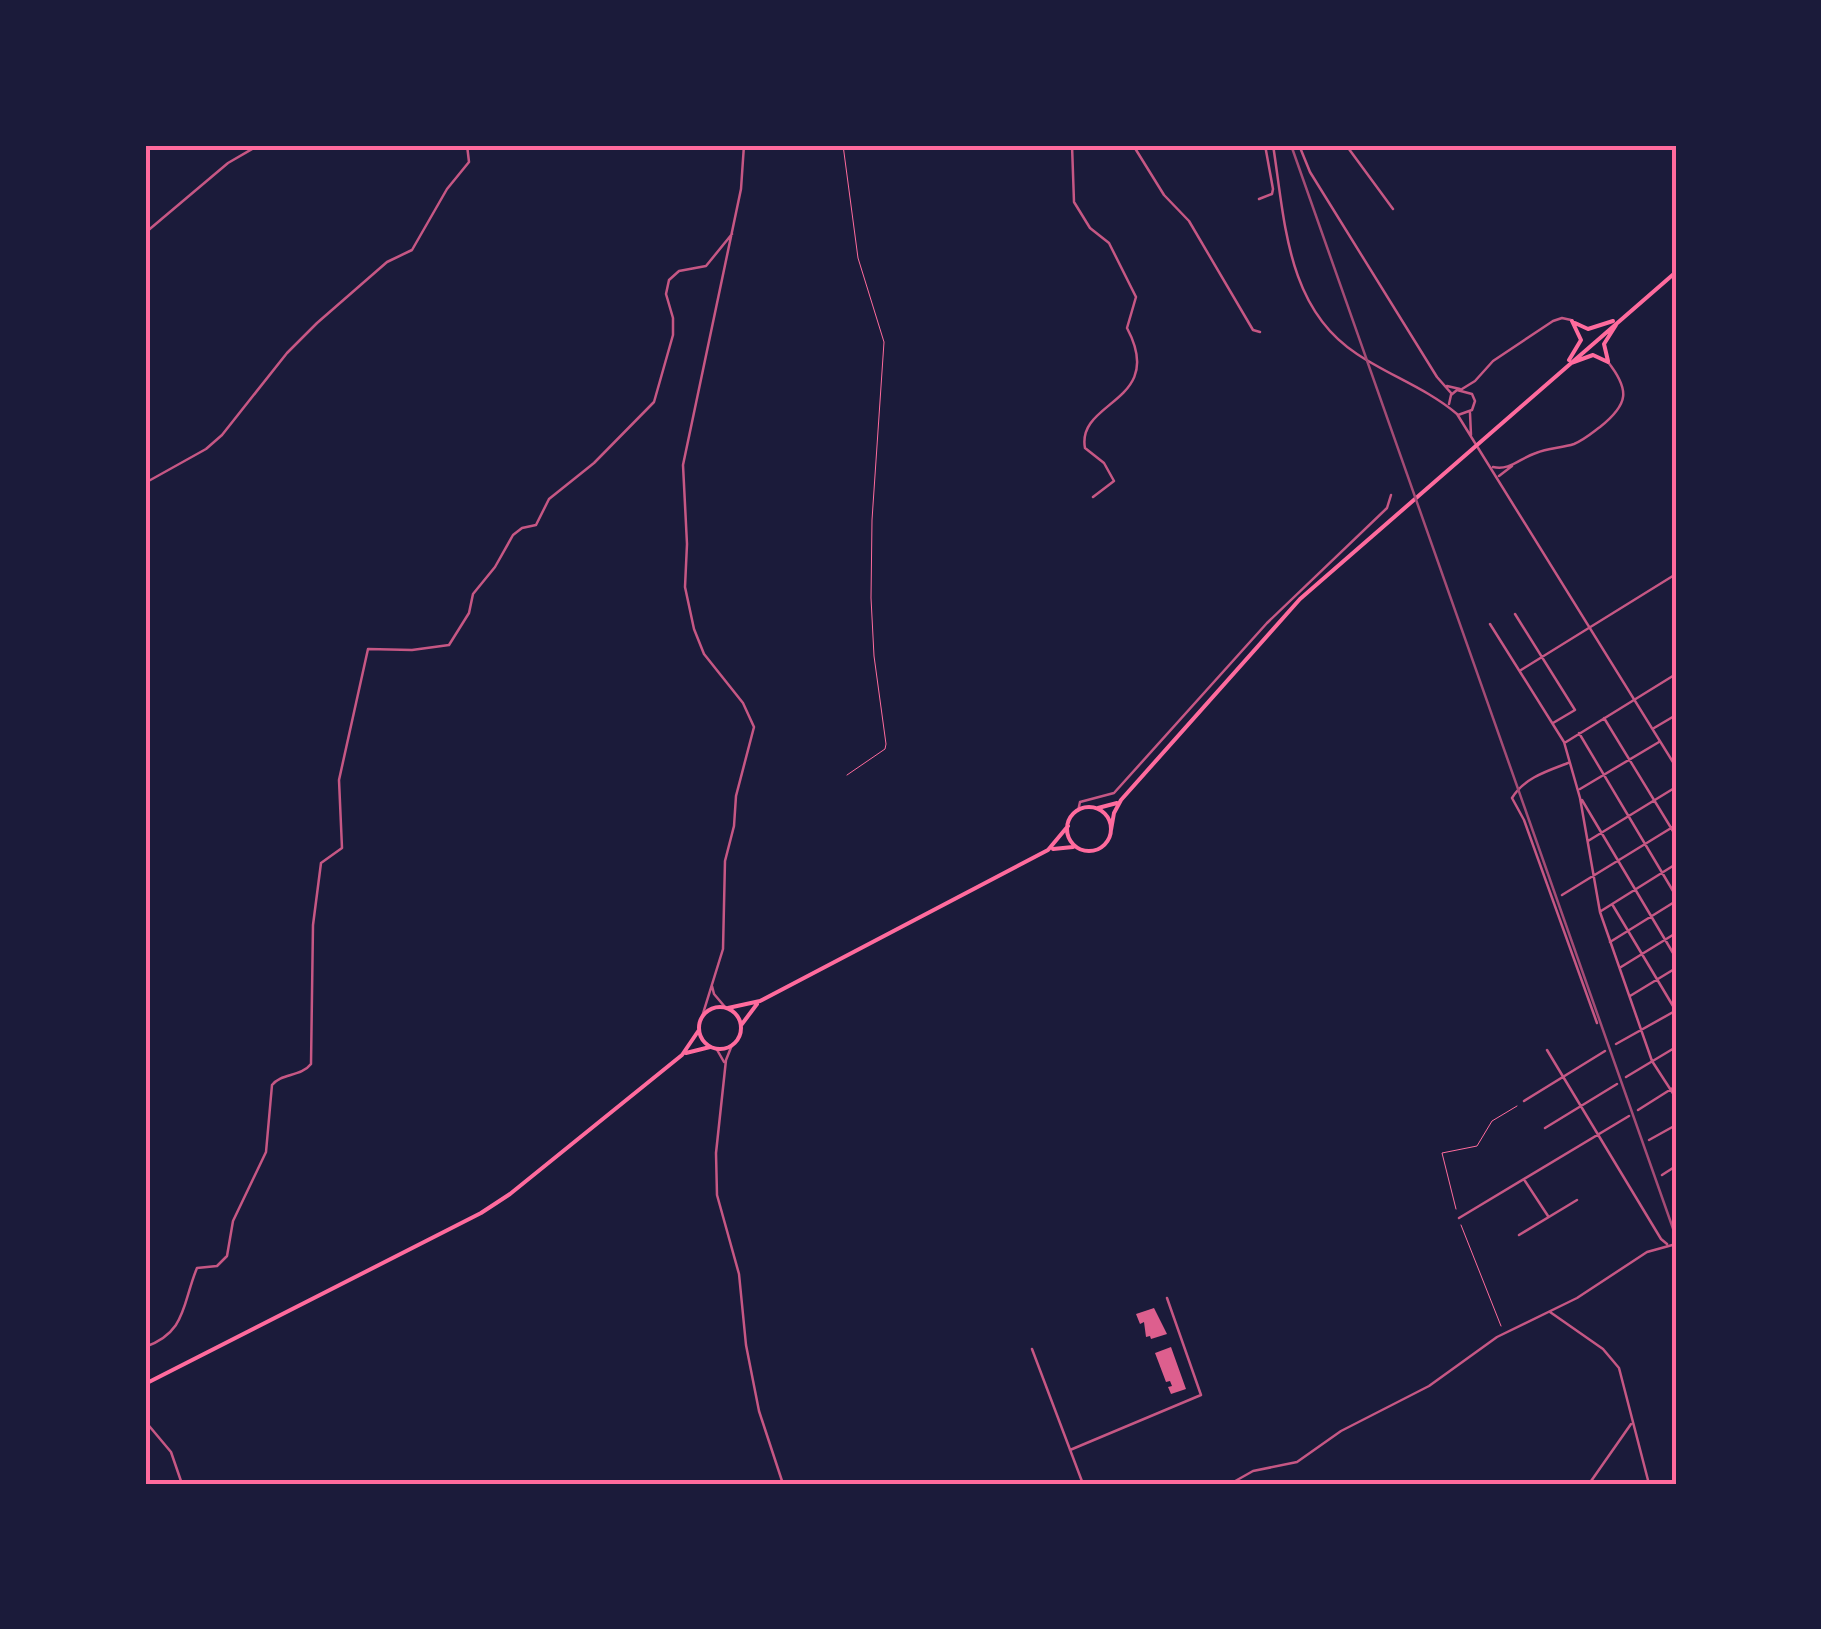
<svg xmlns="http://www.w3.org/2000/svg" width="1821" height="1629" font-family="'Sofia Sans Condensed',sans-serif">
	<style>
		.building { fill: #dd5f8e }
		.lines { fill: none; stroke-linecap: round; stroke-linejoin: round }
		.path { stroke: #ff6b9d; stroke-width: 1 }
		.minor { stroke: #c65784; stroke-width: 2.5 }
		.tertiary { stroke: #c65784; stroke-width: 2.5 }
		.primary { stroke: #ff6b9d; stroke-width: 4 }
		.rail { stroke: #a44b75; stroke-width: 2.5 }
		.neatline { fill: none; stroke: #ff6b9d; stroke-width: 4 }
	</style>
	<rect width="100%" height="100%" fill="#1b1b3a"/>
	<path class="building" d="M 1154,1308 L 1167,1334 L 1151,1339 L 1150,1336 L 1146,1337 L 1144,1322 L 1140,1324 L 1136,1314 Z
		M 1171,1347 L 1186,1389 L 1171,1394 L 1168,1387 L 1172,1386 L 1170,1381 L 1166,1382 L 1155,1353 Z"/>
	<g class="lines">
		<path class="path" d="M 843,145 L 858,258 L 884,342 L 872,520 L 871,598 L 874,656 L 886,744 L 885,749 L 847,775
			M 1456,1209 L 1442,1153 L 1477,1146 L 1492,1121 L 1517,1106
			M 1461,1225 L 1501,1326"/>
		<path class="minor" d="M 1072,145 L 1074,202 L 1090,228 L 1109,243 L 1136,297 L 1127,328 C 1167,403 1076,400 1085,448 L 1104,463 L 1114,481 L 1093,497
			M 1133,145 L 1164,195 L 1189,221 L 1253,330 L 1260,332
			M 1299,145 L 1310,172 L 1437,377 L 1451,393
			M 1346,145 L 1393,209
			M 1259,199 L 1272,194 L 1273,189 L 1265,145
			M 145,233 L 228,163 L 259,145
			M 1447,386 L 1460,389
			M 145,483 L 206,449 L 222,435 L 287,353 L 317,323 L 387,262 L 412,250 L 447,189 L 469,162 L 467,145
			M 1515,614 L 1575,710 L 1553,723
			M 1490,624 L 1564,742 L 1580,798 L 1600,912 L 1652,1061 L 1676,1098
			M 1521,670 L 1676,574
			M 1604,718 L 1676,836
			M 1654,728 L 1676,715
			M 1579,733 L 1676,896
			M 1566,742 L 1676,674
			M 1568,763 C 1547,771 1524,778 1512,798 L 1524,820 L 1597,1023
			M 1580,789 L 1659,742
			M 1582,800 L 1676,958
			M 1078,811 L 1080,802 L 1114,793 L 1267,623 L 1387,508 L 1391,495
			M 1588,841 L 1676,787
			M 1562,895 L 1676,825
			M 1612,904 L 1676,1011
			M 1601,911 L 1676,864
			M 1610,942 L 1676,901
			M 1621,967 L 1676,933
			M 712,986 L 714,994 L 725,1007
			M 1630,996 L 1676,968
			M 701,1020 L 723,949 L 725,861 L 734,826 L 736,796 L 754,727 L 743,703 L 704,654 L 694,629 L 685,587 L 687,544 L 683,465 L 741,189 L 744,145
			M 1616,1044 L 1675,1011
			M 1547,1050 L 1661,1239 L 1667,1244
			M 1626,1077 L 1676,1047
			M 1524,1101 L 1605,1051
			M 1638,1110 L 1676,1086
			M 1545,1128 L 1617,1084
			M 1649,1140 L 1676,1125
			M 1662,1175 L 1676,1166
			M 1525,1181 L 1548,1216
			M 1674,1206 L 1676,1205
			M 1459,1218 L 1629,1116
			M 1519,1235 L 1577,1200
			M 1550,1312 L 1603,1349 L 1619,1368 L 1649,1484
			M 145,1347 C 187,1332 182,1304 197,1268 L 217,1266 L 227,1256 L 233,1221 L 266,1152 L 272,1085 C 281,1073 301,1077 311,1064 L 313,925 L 321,863 L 342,848 L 339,780 L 368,649 L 412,650 L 449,645 L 469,613 L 473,594 L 495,567 L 513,535 L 522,528 L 536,525 L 549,499 L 594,463 L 654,402 L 673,335 L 673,318 L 666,294 L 669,280 L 679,271 L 706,266 L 732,234
			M 1032,1349 L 1083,1484
			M 145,1421 L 171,1452 L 182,1484
			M 1070,1450 L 1201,1395 L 1167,1298
			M 1230,1484 L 1253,1471 L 1297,1462 L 1341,1431 L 1429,1386 L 1497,1337 L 1577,1298 L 1647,1252 L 1676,1244
			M 1589,1484 L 1631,1424"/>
		<path class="tertiary" d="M 1273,145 C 1285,220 1286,308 1357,354 C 1390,376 1426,388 1457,414 L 1676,767
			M 1462,389 L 1475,381 L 1493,361 L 1553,321 L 1562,318 L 1571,320
			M 1449,404 L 1451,395 L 1457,390 L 1472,394 L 1475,401 L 1472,410 L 1458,415
			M 1470,413 L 1471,435
			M 1493,467 C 1510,471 1520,458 1536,453 C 1548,448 1562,448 1574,444 C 1584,440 1592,433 1600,427 C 1629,404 1630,390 1608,362
			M 1499,476 L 1512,466
			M 732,1045 L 726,1060 L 716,1153 L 717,1195 L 739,1274 L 746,1345 L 759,1411 L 783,1484
			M 716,1048 L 724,1062"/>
		<path class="primary" d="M 1575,323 L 1588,329 L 1613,321
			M 1569,360 L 1581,340 L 1572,321
			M 1608,361 L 1604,344 L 1616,325
			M 1571,363 L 1593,355 L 1608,362
			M1067 829a22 22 0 1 1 44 0a22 22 0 1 1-44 0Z
			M 1098,808 L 1117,803
			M 1111,830 L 1114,813 L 1121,800 L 1300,599 L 1676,272
			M 1053,849 L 1073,847
			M699 1028a21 21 0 1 1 42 0a21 21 0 1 1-42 0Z
			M 728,1008 L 760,1001 L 1048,850 L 1068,826
			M 742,1024 L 757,1004
			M 686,1053 L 710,1047
			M 145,1384 L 481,1213 L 510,1194 L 682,1055 L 699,1030"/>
		<path class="rail" d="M 1291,145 L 1676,1237"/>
	</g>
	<rect width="1821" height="1629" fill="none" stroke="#1b1b3a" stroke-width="295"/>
	<rect x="148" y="148" width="1526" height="1334" class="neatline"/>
</svg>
